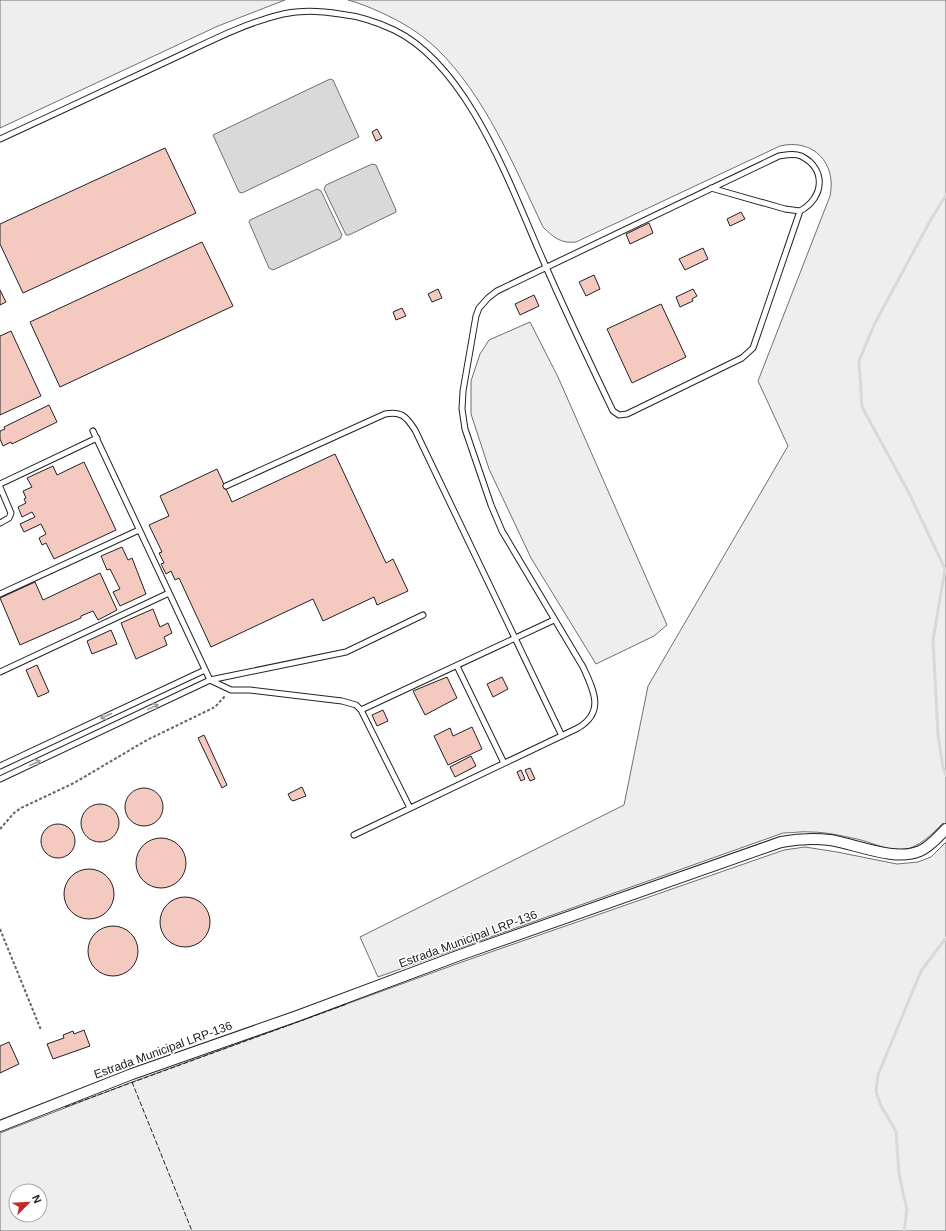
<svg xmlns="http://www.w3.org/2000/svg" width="946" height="1231" font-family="Arial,sans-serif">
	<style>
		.green { fill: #eee; stroke: #6f6f6f; fill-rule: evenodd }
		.water { fill: #d9d9d9; stroke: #6f6f6f }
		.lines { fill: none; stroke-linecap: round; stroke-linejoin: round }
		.stream { stroke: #d9d9d9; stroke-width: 3 }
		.building { fill: #f3c9c0; stroke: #222 }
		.lane-casing { stroke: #222; stroke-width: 7 }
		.street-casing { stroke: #222; stroke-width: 12 }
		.path { stroke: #646464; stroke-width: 2; stroke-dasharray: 3 2; stroke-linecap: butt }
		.lane { stroke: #fff; stroke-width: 5 }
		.street { stroke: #fff; stroke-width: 10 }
		.fence { stroke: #222; stroke-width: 1; stroke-dasharray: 5 2; stroke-linecap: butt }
		.oneway { stroke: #9c9c9c }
		.labels { text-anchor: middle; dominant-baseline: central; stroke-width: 3; stroke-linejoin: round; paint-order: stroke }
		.street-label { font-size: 12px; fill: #222; stroke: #fff }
	</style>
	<rect width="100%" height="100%" fill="#fff"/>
	<path class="green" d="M 0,0 L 285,0 L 218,26 L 0,128 Z
		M 348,0 L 946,0 L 946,826 L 943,823 C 932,834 919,848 902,850 C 888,851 871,842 857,839 C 842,836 826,832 811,832 C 802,831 793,833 783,833 L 378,977 L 360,937 L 624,805 L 648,686 L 788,446 L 758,381 L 830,196 C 837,163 813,138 780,146 L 576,242 C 561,244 553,237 543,227 C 514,166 485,95 436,48 C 419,32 400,21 380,12 C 369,7 359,3 348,0 Z
		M 530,322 L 558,377 L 667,625 L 654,636 L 596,664 L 531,558 L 489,469 L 471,414 L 471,381 L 480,354 L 489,340 Z
		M 946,842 L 946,1231 L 0,1231 L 0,1133 L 132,1082 L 462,962 L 784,850 L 805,847 L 837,852 L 897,864 L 918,862 L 931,857 ZM 16,1191 L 40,1191 L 40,1215 L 16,1215 Z"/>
	<path class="water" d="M 330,79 L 333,80 L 359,137 L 242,193 L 239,192 L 213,135 Z
		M 372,164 L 376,165 L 396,210 L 396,212 L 349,235 L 346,235 L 324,189 L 326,185 Z
		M 317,189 L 321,191 L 342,235 L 340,239 L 273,270 L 269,268 L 249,222 L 250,220 Z"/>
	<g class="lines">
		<path class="stream" d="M 946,195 L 930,221 L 874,325 L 859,361 L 862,407 L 909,493 L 945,569 L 933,640 L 938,735 L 943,768 L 946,775
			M 904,1231 L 907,1210 L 899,1174 L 896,1131 L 881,1106 L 876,1092 L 878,1075 L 921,971 L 946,938"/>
	</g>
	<path class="building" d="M 377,129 L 382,138 L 376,141 L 372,132 Z
		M 165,148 L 196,213 L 23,293 L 0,244 L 0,224 Z
		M 741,212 L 745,219 L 730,226 L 727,219 Z
		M 649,223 L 653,233 L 630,244 L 626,234 Z
		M 202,242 L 233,306 L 60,387 L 30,322 Z
		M 703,248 L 708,259 L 685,270 L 679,259 Z
		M 594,275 L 600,289 L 586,296 L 579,282 Z
		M 438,289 L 442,298 L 432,302 L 428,294 Z
		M 693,289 L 697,296 L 692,299 L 693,301 L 680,307 L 676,297 Z
		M 0,290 L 6,302 L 0,305 Z
		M 534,295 L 539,306 L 520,315 L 515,304 Z
		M 661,304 L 686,357 L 632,383 L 607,329 Z
		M 402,308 L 406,316 L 396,320 L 393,312 Z
		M 11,331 L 41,396 L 0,415 L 0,336 Z
		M 49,405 L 57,422 L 12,444 L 11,442 L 3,446 L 0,439 L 0,431 L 5,429 L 4,427 Z
		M 335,454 L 386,563 L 393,559 L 408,591 L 377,605 L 374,597 L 323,621 L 313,599 L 211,647 L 179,578 L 175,580 L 171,571 L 166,574 L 161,564 L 164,563 L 159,553 L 162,552 L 149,525 L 169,516 L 160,496 L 217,469 L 232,502 Z
		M 84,462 L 116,530 L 54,559 L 46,543 L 42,545 L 39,538 L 46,534 L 41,524 L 24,532 L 20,524 L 35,517 L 32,512 L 22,517 L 18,507 L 26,503 L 24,499 L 26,498 L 23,491 L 32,487 L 27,478 L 53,466 L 57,475 Z
		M 122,547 L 128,560 L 132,558 L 146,594 L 120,606 L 113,592 L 120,589 L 110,569 L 107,570 L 101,556 Z
		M 100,573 L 117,610 L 98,620 L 93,611 L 81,616 L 81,618 L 20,645 L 0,598 L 35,582 L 43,600 Z
		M 153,609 L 160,627 L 168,623 L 172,633 L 164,637 L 167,645 L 136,659 L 121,623 Z
		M 111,630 L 117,644 L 92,654 L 87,641 Z
		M 37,665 L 49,692 L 38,697 L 26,670 Z
		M 447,677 L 457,698 L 425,715 L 413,691 Z
		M 502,677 L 508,689 L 493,697 L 487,684 Z
		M 383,710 L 388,721 L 377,726 L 372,715 Z
		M 472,727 L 482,749 L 448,765 L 434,736 L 450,728 L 453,736 Z
		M 204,735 L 227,785 L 222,788 L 198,738 Z
		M 471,756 L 476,766 L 455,777 L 450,767 Z
		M 530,768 L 535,779 L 530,781 L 525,770 Z
		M 521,770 L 525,779 L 521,781 L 517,772 Z
		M 302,787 L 306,796 L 293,801 L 292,800 L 291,800 L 288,794 Z
		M125 807a19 19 0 1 1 38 0a19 19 0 1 1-38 0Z
		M81 823a19 19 0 1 1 38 0a19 19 0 1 1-38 0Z
		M41 841a17 17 0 1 1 34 0a17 17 0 1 1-34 0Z
		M136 863a25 25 0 1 1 50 0a25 25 0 1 1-50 0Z
		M64 894a25 25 0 1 1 50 0a25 25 0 1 1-50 0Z
		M160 922a25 25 0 1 1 50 0a25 25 0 1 1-50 0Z
		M88 951a25 25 0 1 1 50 0a25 25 0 1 1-50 0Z
		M 84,1030 L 90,1046 L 53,1059 L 47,1044 L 64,1038 L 63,1035 L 73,1031 L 74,1034 Z
		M 9,1042 L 19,1064 L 0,1073 L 0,1046 Z"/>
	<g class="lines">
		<g class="lane-casing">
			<path id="lane" d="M 0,139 C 57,113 114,86 170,60 C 207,43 244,23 283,14 C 301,10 322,11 340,14 C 358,16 377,22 394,30 C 469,66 511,188 543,260 C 565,311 589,361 613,411 L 619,415 L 627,414 L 742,358 L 753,348 L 800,211
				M 93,431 L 210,680 L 231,690 L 250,690 L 342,701 L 356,705 L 361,710 L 410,808
				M 0,484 L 97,438
				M 226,486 L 385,414 C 401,411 406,416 415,430 L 562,736
				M 0,487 L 11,513 L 9,518 L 0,523
				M 0,594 L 139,530
				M 457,666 L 504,763
				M 0,672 L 169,593
				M 361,710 L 554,620
				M 0,766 L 205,670
				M 0,779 L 210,680 L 346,652 L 423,615
				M 354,835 L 578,728 C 605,712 594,691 583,667 L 502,531 L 491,505 L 465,429 L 462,409 L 463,391 L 476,316 L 479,308 L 488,298 L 497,291 L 779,156 C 786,155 794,153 801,156 C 827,169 824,198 800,211 L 785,209 L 711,188"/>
		</g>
		<g class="street-casing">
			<path id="street" d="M 0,1126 L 132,1074 L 300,1015 L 460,955 L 781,842 C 797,839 813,838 830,840 C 856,844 895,862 920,851 C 931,846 938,837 946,829"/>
		</g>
		<path class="path" d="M 0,829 L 14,813 L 21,808 L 74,783 L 147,740 L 215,707 L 226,695
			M 0,929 L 41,1030"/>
		<use href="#lane" class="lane"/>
		<use href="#street" class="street"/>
		<path class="fence" d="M 132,1082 L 192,1231
			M 65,1107 L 347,1004"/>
	</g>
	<defs><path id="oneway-shaft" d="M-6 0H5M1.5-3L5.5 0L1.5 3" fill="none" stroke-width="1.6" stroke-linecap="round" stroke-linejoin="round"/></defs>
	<g class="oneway">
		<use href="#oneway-shaft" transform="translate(153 707) rotate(-25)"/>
		<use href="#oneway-shaft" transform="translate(106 716) rotate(155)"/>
		<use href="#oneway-shaft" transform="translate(35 763) rotate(-25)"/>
	</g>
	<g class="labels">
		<g class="street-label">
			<text transform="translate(468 939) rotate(-20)">Estrada Municipal LRP-136</text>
			<text transform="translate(163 1050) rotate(-20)">Estrada Municipal LRP-136</text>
		</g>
	</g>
	<g transform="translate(28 1203) rotate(66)"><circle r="19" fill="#ffffff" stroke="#a7a7a7"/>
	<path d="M0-3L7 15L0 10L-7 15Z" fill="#c62828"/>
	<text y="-6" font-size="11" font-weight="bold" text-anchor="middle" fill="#222222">N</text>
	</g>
</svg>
